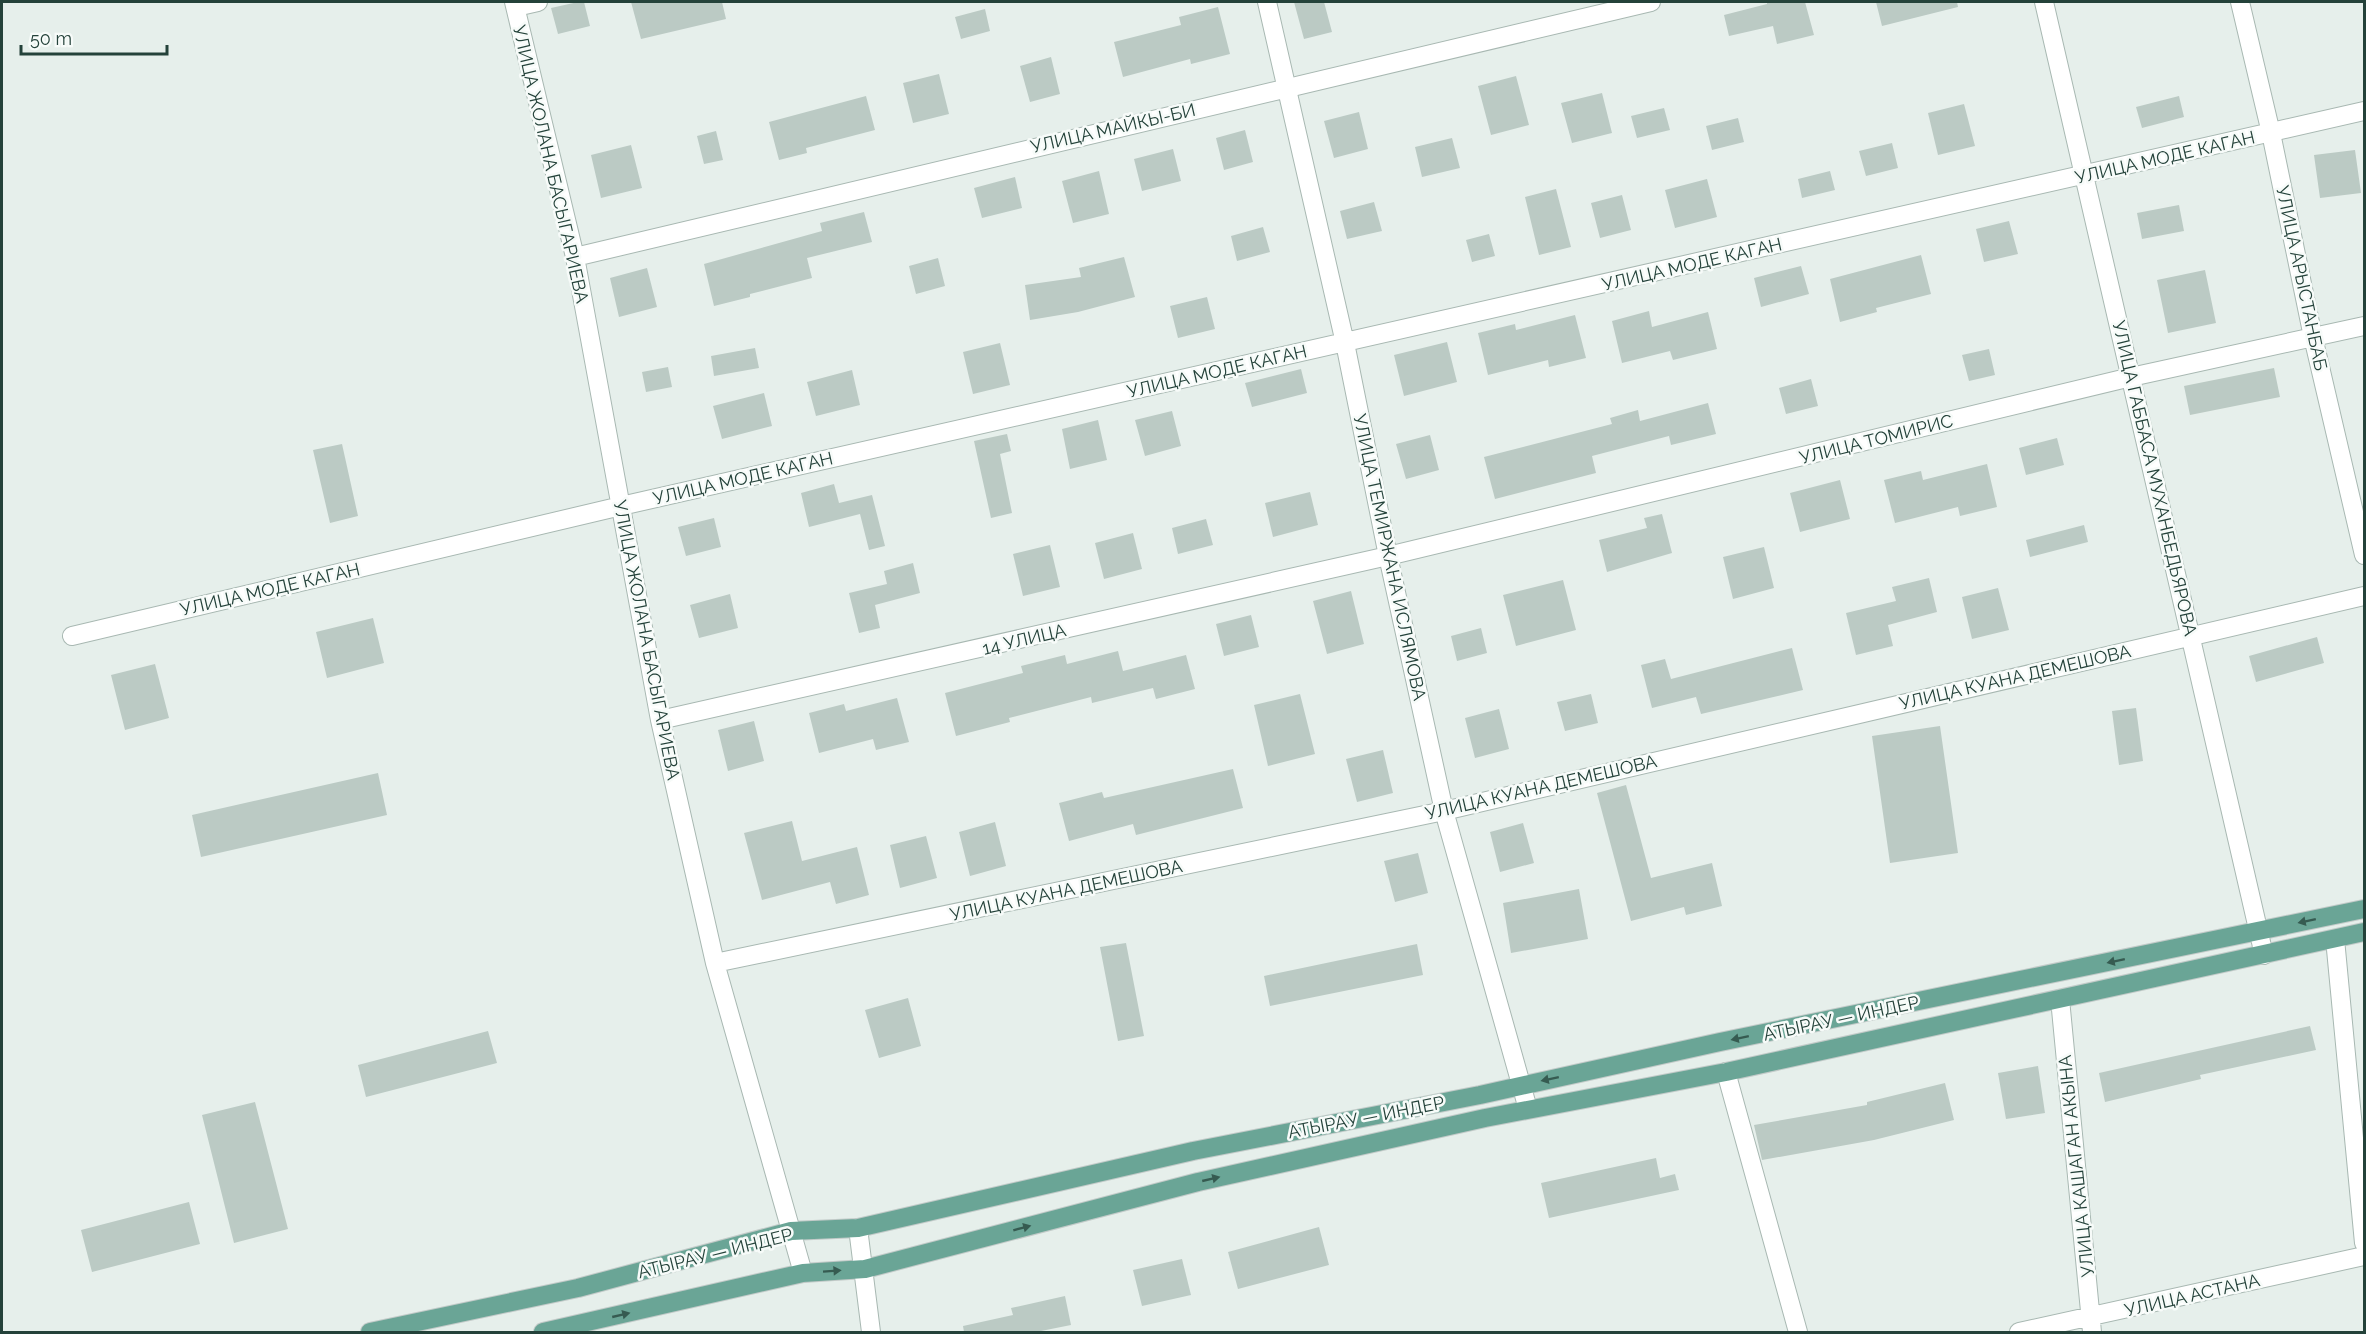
<svg xmlns="http://www.w3.org/2000/svg" width="2366" height="1334" font-family="Raleway,sans-serif">
	<style>
		.building { fill: #bbcac4 }
		.lines { fill: none; stroke-linecap: round; stroke-linejoin: round }
		.minor-casing { stroke: #a8b8b2; stroke-width: 20 }
		.major-casing { stroke: #c2cac8; stroke-width: 20 }
		.minor { stroke: #fff; stroke-width: 18 }
		.major { stroke: #6aa596; stroke-width: 18 }
		.oneway { fill: #365b51 }
		.labels { text-anchor: middle; dominant-baseline: central; stroke-width: 5; stroke-linejoin: round; paint-order: stroke }
		.street-label { font-size: 18px; fill: #24423a; stroke: #f7fbf9 }
	</style>
	<rect width="100%" height="100%" fill="#e6efeb"/>
	<path class="building" d="M 578,2 L 584,2 L 590,26 L 558,34 L 551,8 Z
		M 631,2 L 722,2 L 726,19 L 641,39 Z
		M 1294,2 L 1324,2 L 1332,32 L 1304,39 Z
		M 1767,2 L 1805,2 L 1814,35 L 1777,44 L 1773,26 L 1729,36 L 1724,15 L 1767,4 Z
		M 1876,2 L 1957,2 L 1958,7 L 1882,26 Z
		M 1218,7 L 1230,54 L 1191,64 L 1190,59 L 1123,77 L 1114,42 L 1181,25 L 1179,17 Z
		M 985,9 L 990,31 L 961,39 L 955,17 Z
		M 1051,57 L 1060,94 L 1030,102 L 1020,66 Z
		M 939,74 L 949,114 L 913,123 L 903,83 Z
		M 1516,76 L 1529,125 L 1491,135 L 1478,86 Z
		M 1602,93 L 1612,133 L 1572,143 L 1561,103 Z
		M 866,96 L 875,130 L 806,148 L 807,153 L 779,160 L 769,122 Z
		M 2179,96 L 2184,117 L 2142,128 L 2136,107 Z
		M 1964,104 L 1975,146 L 1938,155 L 1928,113 Z
		M 1664,108 L 1670,130 L 1637,138 L 1631,116 Z
		M 1359,112 L 1368,149 L 1334,158 L 1324,121 Z
		M 1738,118 L 1744,142 L 1712,150 L 1706,126 Z
		M 1245,130 L 1253,162 L 1224,170 L 1216,138 Z
		M 716,131 L 723,160 L 704,164 L 697,136 Z
		M 1452,138 L 1460,168 L 1422,177 L 1415,147 Z
		M 1892,143 L 1898,168 L 1866,176 L 1859,151 Z
		M 631,145 L 642,188 L 601,198 L 591,155 Z
		M 1173,149 L 1181,181 L 1142,191 L 1134,159 Z
		M 2355,150 L 2361,193 L 2320,198 L 2314,155 Z
		M 1099,171 L 1109,214 L 1073,223 L 1062,181 Z
		M 1830,171 L 1835,190 L 1802,198 L 1798,179 Z
		M 1015,177 L 1022,208 L 982,218 L 974,188 Z
		M 1707,179 L 1717,217 L 1675,228 L 1665,190 Z
		M 1556,189 L 1571,247 L 1539,255 L 1525,197 Z
		M 1622,195 L 1631,230 L 1600,238 L 1591,203 Z
		M 1374,202 L 1382,231 L 1347,239 L 1340,211 Z
		M 2179,205 L 2184,231 L 2142,239 L 2137,213 Z
		M 864,212 L 872,242 L 807,258 L 812,278 L 750,294 L 750,297 L 714,306 L 704,264 L 822,231 L 820,223 Z
		M 2009,221 L 2018,254 L 1984,262 L 1976,229 Z
		M 1263,227 L 1270,252 L 1237,261 L 1231,236 Z
		M 1489,234 L 1495,256 L 1472,262 L 1466,240 Z
		M 1921,255 L 1931,294 L 1876,308 L 1877,312 L 1840,322 L 1830,279 Z
		M 1124,257 L 1135,297 L 1078,312 L 1030,320 L 1025,285 L 1081,277 L 1079,268 Z
		M 938,258 L 945,286 L 916,294 L 909,266 Z
		M 1801,266 L 1809,294 L 1761,307 L 1754,278 Z
		M 647,268 L 657,307 L 619,317 L 610,278 Z
		M 2205,270 L 2216,323 L 2168,333 L 2157,280 Z
		M 1207,297 L 1215,329 L 1178,338 L 1170,306 Z
		M 1649,311 L 1652,327 L 1708,312 L 1717,349 L 1673,360 L 1670,351 L 1622,363 L 1612,321 Z
		M 1575,315 L 1586,358 L 1549,367 L 1548,360 L 1488,375 L 1478,333 L 1515,324 L 1516,330 Z
		M 1447,342 L 1457,382 L 1404,396 L 1394,355 Z
		M 1000,343 L 1010,385 L 973,394 L 963,352 Z
		M 755,348 L 759,368 L 714,376 L 711,356 Z
		M 1989,349 L 1995,375 L 1969,381 L 1962,355 Z
		M 668,367 L 672,387 L 646,392 L 642,372 Z
		M 2274,368 L 2280,397 L 2190,415 L 2184,386 Z
		M 1301,369 L 1307,393 L 1252,407 L 1245,383 Z
		M 852,370 L 860,405 L 816,416 L 807,382 Z
		M 1811,379 L 1818,406 L 1786,414 L 1779,388 Z
		M 764,393 L 772,426 L 722,439 L 713,406 Z
		M 1708,403 L 1716,434 L 1671,445 L 1669,436 L 1592,456 L 1596,473 L 1495,499 L 1484,457 L 1612,424 L 1610,418 L 1638,410 L 1640,421 Z
		M 1172,411 L 1181,446 L 1145,456 L 1135,420 Z
		M 1098,420 L 1107,460 L 1070,469 L 1062,429 Z
		M 1007,434 L 1011,451 L 1000,454 L 1012,513 L 991,518 L 974,441 Z
		M 1430,435 L 1439,470 L 1406,479 L 1396,444 Z
		M 2057,438 L 2064,465 L 2026,475 L 2019,448 Z
		M 342,444 L 358,516 L 330,523 L 313,450 Z
		M 1987,464 L 1997,507 L 1960,516 L 1958,507 L 1895,523 L 1884,480 L 1921,471 L 1923,480 Z
		M 1840,480 L 1850,519 L 1800,532 L 1790,493 Z
		M 834,484 L 839,503 L 872,495 L 885,546 L 869,550 L 860,514 L 809,527 L 801,493 Z
		M 1310,492 L 1318,525 L 1273,537 L 1265,503 Z
		M 1662,514 L 1672,553 L 1607,572 L 1599,540 L 1647,528 L 1644,518 Z
		M 714,518 L 721,547 L 686,556 L 678,527 Z
		M 1206,519 L 1213,545 L 1178,554 L 1172,528 Z
		M 2084,525 L 2088,542 L 2030,557 L 2026,540 Z
		M 1133,533 L 1142,569 L 1104,579 L 1095,543 Z
		M 1050,545 L 1060,587 L 1023,596 L 1013,554 Z
		M 1764,547 L 1774,588 L 1733,599 L 1723,557 Z
		M 913,563 L 920,593 L 875,605 L 880,628 L 859,633 L 849,593 L 887,584 L 884,571 Z
		M 1929,578 L 1937,612 L 1888,625 L 1893,646 L 1856,655 L 1846,613 L 1896,601 L 1892,587 Z
		M 1563,580 L 1576,630 L 1516,646 L 1503,595 Z
		M 1998,588 L 2009,630 L 1972,639 L 1962,597 Z
		M 1351,591 L 1364,644 L 1327,654 L 1313,601 Z
		M 730,594 L 738,628 L 699,638 L 690,605 Z
		M 1251,615 L 1259,647 L 1224,656 L 1216,624 Z
		M 373,618 L 384,663 L 327,678 L 316,632 Z
		M 1481,628 L 1487,653 L 1457,661 L 1451,636 Z
		M 2317,637 L 2324,663 L 2256,682 L 2249,656 Z
		M 1792,648 L 1803,690 L 1701,714 L 1696,697 L 1652,708 L 1641,665 L 1665,659 L 1671,679 Z
		M 1118,651 L 1123,671 L 1186,655 L 1195,689 L 1156,699 L 1153,688 L 1092,703 L 1091,697 L 1009,718 L 1010,722 L 956,736 L 945,693 L 1023,673 L 1021,666 L 1065,655 L 1067,664 Z
		M 155,664 L 169,718 L 125,730 L 111,675 Z
		M 1300,694 L 1315,754 L 1268,766 L 1254,705 Z
		M 1591,694 L 1598,723 L 1565,731 L 1557,702 Z
		M 897,698 L 909,742 L 876,750 L 873,739 L 819,753 L 809,713 L 844,704 L 846,711 Z
		M 2136,708 L 2143,761 L 2119,765 L 2112,711 Z
		M 1499,709 L 1509,749 L 1475,758 L 1465,718 Z
		M 754,721 L 764,761 L 728,771 L 718,730 Z
		M 1940,726 L 1958,853 L 1890,863 L 1872,736 Z
		M 1383,750 L 1393,793 L 1357,802 L 1346,759 Z
		M 1233,769 L 1243,808 L 1136,835 L 1133,824 L 1069,841 L 1059,803 L 1102,792 L 1104,798 Z
		M 378,773 L 387,815 L 201,857 L 192,815 Z
		M 1626,785 L 1651,878 L 1712,863 L 1722,906 L 1686,915 L 1684,907 L 1631,921 L 1597,793 Z
		M 792,821 L 802,861 L 857,847 L 869,895 L 836,904 L 830,882 L 762,900 L 744,833 Z
		M 995,822 L 1006,866 L 970,876 L 959,832 Z
		M 1523,823 L 1534,863 L 1500,872 L 1490,832 Z
		M 926,836 L 937,878 L 900,888 L 890,845 Z
		M 1418,853 L 1428,893 L 1395,902 L 1384,861 Z
		M 1579,889 L 1588,939 L 1511,953 L 1503,903 Z
		M 1126,943 L 1144,1036 L 1118,1041 L 1100,947 Z
		M 1417,944 L 1423,975 L 1270,1006 L 1264,976 Z
		M 908,998 L 921,1046 L 879,1058 L 865,1010 Z
		M 2310,1026 L 2316,1050 L 2200,1075 L 2201,1079 L 2105,1102 L 2099,1073 Z
		M 488,1031 L 497,1063 L 366,1097 L 358,1065 Z
		M 2038,1066 L 2045,1113 L 2006,1119 L 1998,1073 Z
		M 1945,1083 L 1954,1120 L 1874,1140 L 1762,1160 L 1754,1125 L 1867,1105 L 1867,1102 Z
		M 255,1102 L 288,1229 L 234,1243 L 202,1115 Z
		M 1656,1158 L 1660,1178 L 1675,1174 L 1679,1190 L 1549,1218 L 1541,1183 Z
		M 189,1202 L 200,1244 L 92,1272 L 81,1230 Z
		M 1319,1227 L 1329,1265 L 1238,1289 L 1228,1252 Z
		M 1182,1259 L 1191,1295 L 1142,1306 L 1133,1270 Z
		M 1065,1296 L 1071,1325 L 1036,1332 L 964,1332 L 963,1326 L 1013,1315 L 1011,1308 Z"/>
	<g class="lines">
		<g class="minor-casing">
			<path id="minor" d="M 514,2 L 575,257 L 660,720 L 715,963 L 803,1273
				M 1267,2 L 1345,343 L 1388,556 L 1444,811 L 1528,1109
				M 2044,2 L 2264,955
				M 2240,2 L 2271,133 L 2313,337 L 2364,555
				M 516,7 L 538,2
				M 575,257 L 1651,2
				M 72,636 L 621,506 L 2364,111
				M 660,720 L 1388,556 L 2131,377 L 2364,326
				M 2335,939 L 2364,1243
				M 715,963 L 1444,811 L 2364,596
				M 2060,999 L 2092,1332
				M 1726,1072 L 1798,1332
				M 858,1228 L 871,1332
				M 2019,1332 L 2364,1256"/>
		</g>
		<g class="major-casing">
			<path id="major" d="M 370,1332 L 578,1288 L 791,1231 L 858,1228 L 1193,1151 L 1480,1095 L 1720,1042 L 2364,909
				M 543,1332 L 803,1273 L 865,1269 L 1198,1182 L 1485,1118 L 1726,1072 L 2364,932"/>
		</g>
		<use href="#minor" class="minor"/>
		<use href="#major" class="major"/>
	</g>
	<defs><path id="oneway-solid" d="M-6-.8H1V-3.2L6.5 0L1 3.2V.8H-6Z" transform="scale(1.5)"/></defs>
	<g class="oneway">
		<use href="#oneway-solid" transform="translate(2307 921) rotate(168)"/>
		<use href="#oneway-solid" transform="translate(2116 961) rotate(168)"/>
		<use href="#oneway-solid" transform="translate(1740 1038) rotate(168)"/>
		<use href="#oneway-solid" transform="translate(1550 1079) rotate(168)"/>
		<use href="#oneway-solid" transform="translate(1211 1179) rotate(-13)"/>
		<use href="#oneway-solid" transform="translate(1022 1228) rotate(-15)"/>
		<use href="#oneway-solid" transform="translate(832 1271) rotate(-4)"/>
		<use href="#oneway-solid" transform="translate(621 1315) rotate(-13)"/>
	</g>
	<g class="labels">
		<g class="street-label">
			<text transform="translate(1113 128) rotate(-13)">УЛИЦА МАЙКЫ-БИ</text>
			<text transform="translate(2165 157) rotate(-13)">УЛИЦА МОДЕ КАГАН</text>
			<text transform="translate(551 164) rotate(77)">УЛИЦА ЖОЛАНА БАСЫГАРИЕВА</text>
			<text transform="translate(1692 264) rotate(-13)">УЛИЦА МОДЕ КАГАН</text>
			<text transform="translate(2302 278) rotate(78)">УЛИЦА АРЫСТАНБАБ</text>
			<text transform="translate(1217 371) rotate(-13)">УЛИЦА МОДЕ КАГАН</text>
			<text transform="translate(1876 439) rotate(-14)">УЛИЦА ТОМИРИС</text>
			<text transform="translate(743 478) rotate(-13)">УЛИЦА МОДЕ КАГАН</text>
			<text transform="translate(2155 478) rotate(77)">УЛИЦА ГАББАСА МУХАНБЕДЬЯРОВА</text>
			<text transform="translate(1390 557) rotate(78)">УЛИЦА ТЕМИРЖАНА ИСЛЯМОВА</text>
			<text transform="translate(270 589) rotate(-13)">УЛИЦА МОДЕ КАГАН</text>
			<text transform="translate(1024 639) rotate(-13)">14 УЛИЦА</text>
			<text transform="translate(647 640) rotate(79)">УЛИЦА ЖОЛАНА БАСЫГАРИЕВА</text>
			<text transform="translate(2015 677) rotate(-13)">УЛИЦА КУАНА ДЕМЕШОВА</text>
			<text transform="translate(1541 787) rotate(-13)">УЛИЦА КУАНА ДЕМЕШОВА</text>
			<text transform="translate(1066 890) rotate(-12)">УЛИЦА КУАНА ДЕМЕШОВА</text>
			<text transform="translate(1841 1018) rotate(-12)">АТЫРАУ — ИНДЕР</text>
			<text transform="translate(1366 1117) rotate(-11)">АТЫРАУ — ИНДЕР</text>
			<text transform="translate(2076 1166) rotate(-96)">УЛИЦА КАШАГАН АКЫНА</text>
			<text transform="translate(715 1253) rotate(-14)">АТЫРАУ — ИНДЕР</text>
			<text transform="translate(2192 1295) rotate(-13)">УЛИЦА АСТАНА</text>
		</g>
	</g>
	<rect width="2366" height="1334" fill="none" stroke="#24423a" stroke-width="6"/>
	<path d="M21 45v9h146v-9" fill="none" stroke="#24423a" stroke-width="3"/>
	<text x="30" y="45" font-size="18" fill="#24423a" stroke="#f7fbf9" stroke-width="4.5" paint-order="stroke">50 m</text>
</svg>
